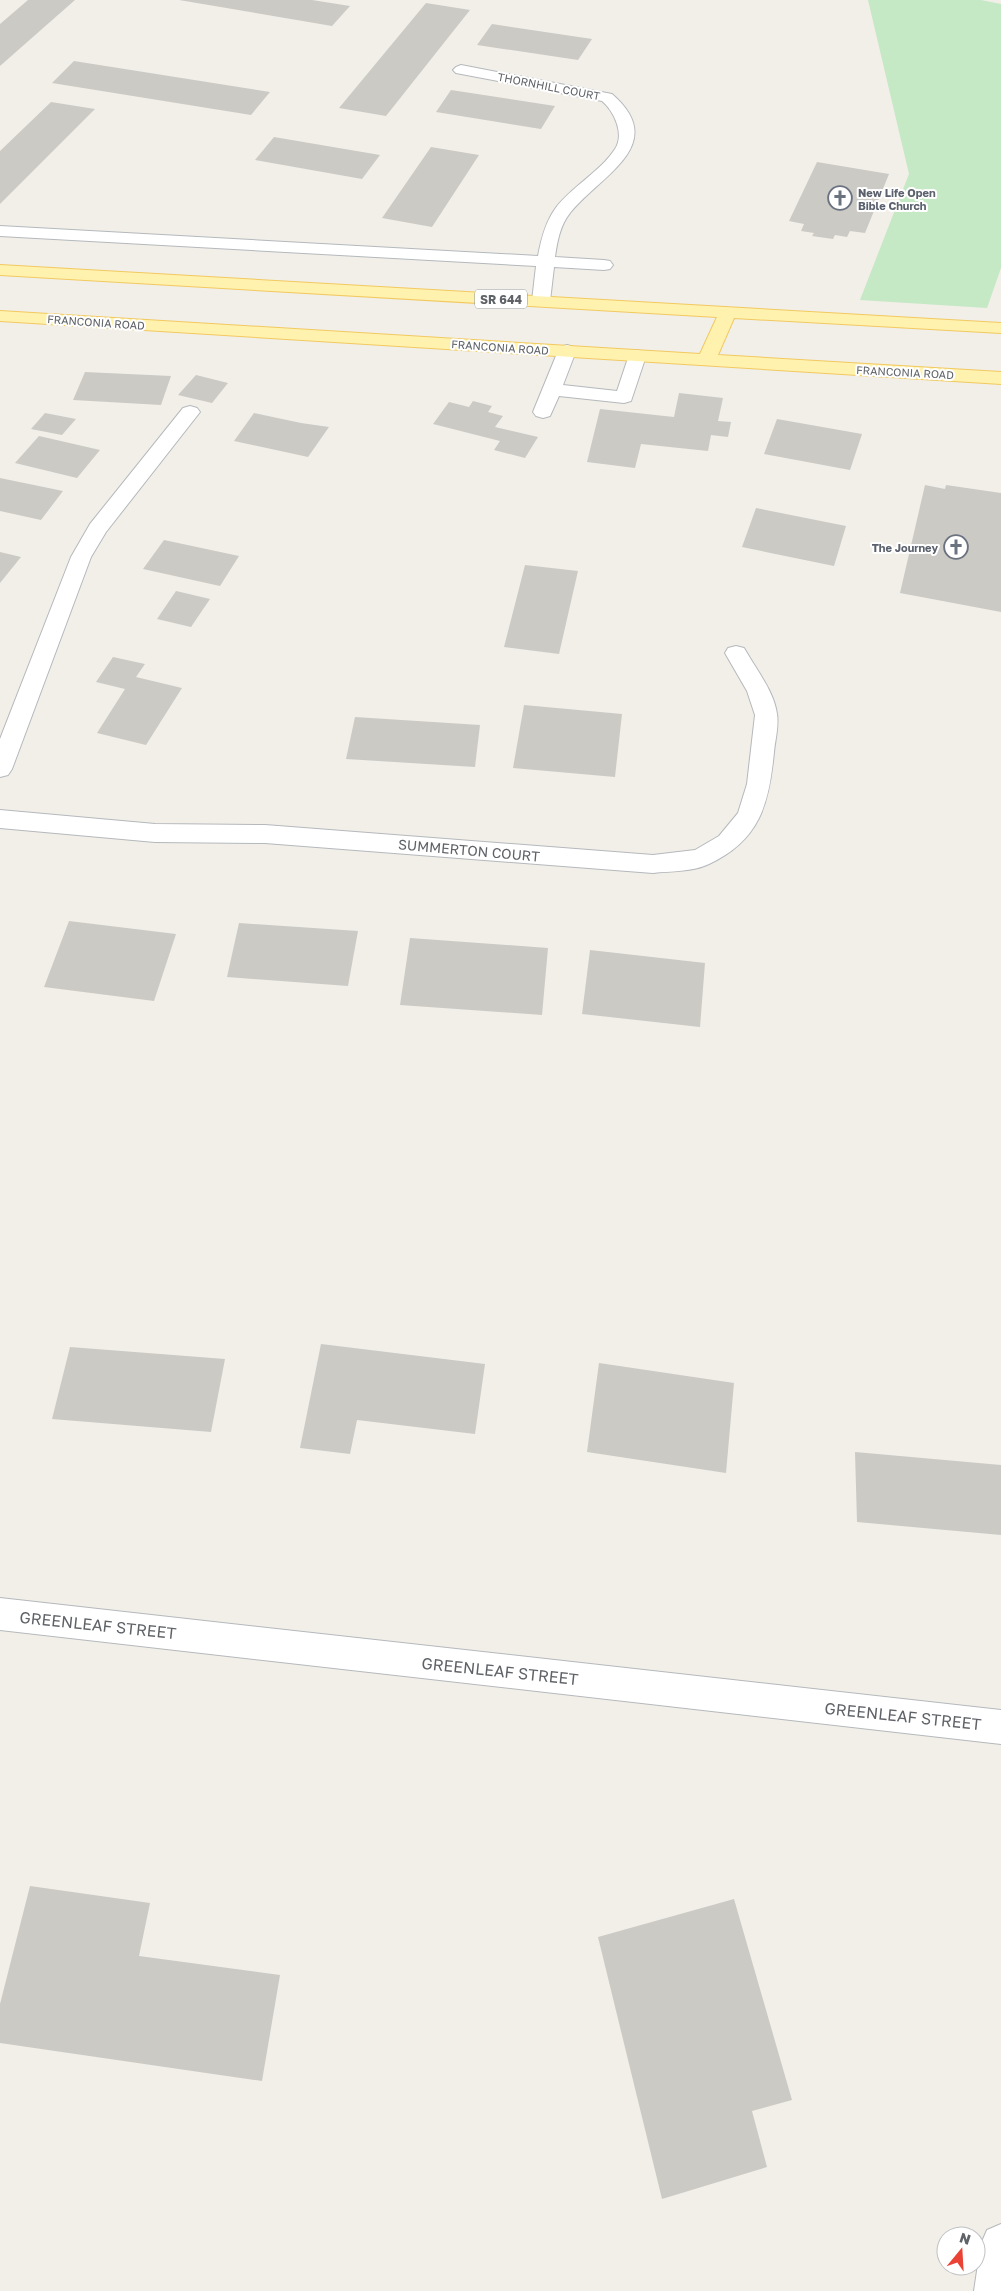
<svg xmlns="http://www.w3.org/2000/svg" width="1001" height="2291" font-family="'Golos Text',sans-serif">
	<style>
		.green { fill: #c5e8c5 }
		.building { fill: #cccac5 }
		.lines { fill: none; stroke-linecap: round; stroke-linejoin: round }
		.minor-casing { stroke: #b5b8bc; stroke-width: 2 }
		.major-casing { stroke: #f2c960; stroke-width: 2 }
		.minor { fill: #fff; fill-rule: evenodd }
		.major { fill: #fff2af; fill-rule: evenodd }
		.labels { text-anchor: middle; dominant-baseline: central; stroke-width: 4; stroke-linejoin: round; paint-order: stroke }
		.far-street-label { font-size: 11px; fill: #5f6368; stroke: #fff }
		.far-worship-label { font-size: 11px; font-weight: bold; fill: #5b616d; stroke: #fff; text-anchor: start }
		.shield { fill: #fff; stroke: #8f9295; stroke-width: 1 }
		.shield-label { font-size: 12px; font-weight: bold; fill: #5f6368 }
		.street-label { font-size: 14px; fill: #5f6368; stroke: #fff }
		.near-street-label { font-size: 16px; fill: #5f6368; stroke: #fff }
	</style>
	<rect width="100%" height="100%" fill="#f1efe8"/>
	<path class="green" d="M 868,0 L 981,0 L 1001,4 L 1001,268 L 987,308 L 860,300 L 909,174 Z"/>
	<path class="building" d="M 28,0 L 75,0 L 0,66 L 0,24 Z
		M 179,0 L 312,0 L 350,6 L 332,26 Z
		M 426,3 L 470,10 L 386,116 L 339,108 Z
		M 492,24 L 592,39 L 578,60 L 477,45 Z
		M 74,61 L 270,92 L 251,115 L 52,83 Z
		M 451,90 L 555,106 L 541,129 L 436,112 Z
		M 51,102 L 95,109 L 0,204 L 0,151 Z
		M 274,137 L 380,155 L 362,179 L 255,160 Z
		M 431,147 L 479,155 L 432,227 L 382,218 Z
		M 817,162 L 889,174 L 865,233 L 850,231 L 847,237 L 835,235 L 833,239 L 812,236 L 814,233 L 801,231 L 804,224 L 789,221 Z
		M 85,372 L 171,376 L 161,405 L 73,400 Z
		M 196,375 L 228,383 L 212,403 L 178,395 Z
		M 679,393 L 723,398 L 718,421 L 731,422 L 728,437 L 711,435 L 708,451 L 641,444 L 635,468 L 587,462 L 600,409 L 674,417 Z
		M 473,401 L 492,406 L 488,412 L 503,416 L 495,427 L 538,437 L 525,458 L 494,450 L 500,441 L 433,424 L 449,402 L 469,407 Z
		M 45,413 L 76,419 L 62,435 L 31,429 Z
		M 254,413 L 301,423 L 329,427 L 308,457 L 234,441 Z
		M 777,419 L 862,434 L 850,470 L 764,454 Z
		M 39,436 L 100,450 L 77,478 L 15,463 Z
		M 0,478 L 63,491 L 41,520 L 0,511 Z
		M 925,485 L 945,489 L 946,485 L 1001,493 L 1001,612 L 900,593 Z
		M 756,508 L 846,526 L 834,566 L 742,547 Z
		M 164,540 L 239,556 L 220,586 L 143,569 Z
		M 0,552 L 21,557 L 0,583 Z
		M 525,565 L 578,571 L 559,654 L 504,647 Z
		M 176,591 L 210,599 L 191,627 L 157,619 Z
		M 113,657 L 145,664 L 136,677 L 182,688 L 146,745 L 97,733 L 125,689 L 96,682 Z
		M 524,705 L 622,714 L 615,777 L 513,768 Z
		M 355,717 L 480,725 L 475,767 L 346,759 Z
		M 69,921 L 176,934 L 154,1001 L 44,987 Z
		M 239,923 L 358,931 L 348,986 L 227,977 Z
		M 410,938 L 548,948 L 542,1015 L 400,1005 Z
		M 590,950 L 705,963 L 700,1027 L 582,1014 Z
		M 321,1344 L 485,1364 L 475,1434 L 357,1420 L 350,1454 L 300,1448 Z
		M 70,1347 L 225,1359 L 211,1432 L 52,1419 Z
		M 599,1363 L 734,1383 L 726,1473 L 587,1452 Z
		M 855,1452 L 1001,1465 L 1001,1535 L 857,1522 Z
		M 30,1886 L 150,1903 L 139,1956 L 280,1975 L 262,2081 L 0,2043 L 0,2004 Z
		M 734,1899 L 792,2100 L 752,2111 L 767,2167 L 662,2199 L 598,1937 Z"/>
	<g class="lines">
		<g class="minor-casing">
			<path id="minor" d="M 461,65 L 612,94 C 671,145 599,176 570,213 C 560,225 557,243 555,257 L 604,260 L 610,261 L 613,265 L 610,269 L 604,270 L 554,267 L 550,301 L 547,305 L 535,305 L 532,301 L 536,266 L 0,236 L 0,226 L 538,256 C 541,240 545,223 555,209 C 570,188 601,171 615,149 C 625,134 614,111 602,101 L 456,73 L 453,70 L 456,67 Z
				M 567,345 L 574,347 L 576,351 L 563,385 L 617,391 L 630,352 L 637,350 L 644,352 L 646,356 L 631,401 L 624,403 L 559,396 L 550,416 L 543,418 L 536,416 L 533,412 L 558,351 L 560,347 Z
				M 190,406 L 197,408 L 200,412 L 106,532 L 91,557 L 12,769 L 8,775 L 0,777 L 0,739 L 71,557 L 90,524 L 183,408 Z
				M 736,646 L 744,648 L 747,653 C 758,672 774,692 777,714 C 779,726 775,741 774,752 C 769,804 760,840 709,864 C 693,872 670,871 653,873 L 265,843 L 155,842 L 0,828 L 0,810 L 155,824 L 265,825 L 653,855 L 695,850 L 719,836 L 738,813 L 747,784 L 755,715 L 747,691 L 725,653 L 728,648 Z
				M 0,1598 L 1001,1710 L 1001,1744 L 0,1630 Z
				M 1001,2224 L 1001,2291 L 974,2291 L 981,2244 L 987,2230 Z"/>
		</g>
		<g class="major-casing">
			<path id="major" d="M 0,265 L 1001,323 L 1001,333 L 734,318 L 718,355 L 1001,372 L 1001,384 L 0,321 L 0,311 L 700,354 L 717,317 L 0,275 Z"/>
		</g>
		<use href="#minor" class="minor"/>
		<use href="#major" class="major"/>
	</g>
	<defs>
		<g id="church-ring" transform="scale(1.25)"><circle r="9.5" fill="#fff" stroke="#6b7280" stroke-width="1.5"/><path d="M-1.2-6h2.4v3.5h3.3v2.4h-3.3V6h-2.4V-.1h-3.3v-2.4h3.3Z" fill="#6b7280"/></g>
	</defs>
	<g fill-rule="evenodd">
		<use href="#church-ring" x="840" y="198"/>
		<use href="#church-ring" x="956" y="547"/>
	</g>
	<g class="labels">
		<g class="far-street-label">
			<text transform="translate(549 86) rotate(11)">THORNHILL COURT</text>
			<text transform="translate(96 322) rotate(4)">FRANCONIA ROAD</text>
			<text transform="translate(500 347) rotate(4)">FRANCONIA ROAD</text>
			<text transform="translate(905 372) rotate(3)">FRANCONIA ROAD</text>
		</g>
		<g class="far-worship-label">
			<text x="858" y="192">New Life Open<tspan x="858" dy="13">Bible Church</tspan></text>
			<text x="938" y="547" text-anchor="end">The Journey</text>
		</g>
		<rect class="shield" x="475" y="289.5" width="52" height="19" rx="4"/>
		<g class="shield-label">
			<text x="501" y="299">SR 644</text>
		</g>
		<g class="street-label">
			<text transform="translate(469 850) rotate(5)">SUMMERTON COURT</text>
		</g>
		<g class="near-street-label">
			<text transform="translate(98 1625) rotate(6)">GREENLEAF STREET</text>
			<text transform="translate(500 1671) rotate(6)">GREENLEAF STREET</text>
			<text transform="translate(903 1716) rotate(6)">GREENLEAF STREET</text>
		</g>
	</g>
	<g transform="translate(961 2251) rotate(18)"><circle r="24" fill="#ffffff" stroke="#bfc1c3"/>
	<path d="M0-4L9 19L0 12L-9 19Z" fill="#ea4335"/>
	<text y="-8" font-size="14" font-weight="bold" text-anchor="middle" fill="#5f6368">N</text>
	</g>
</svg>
